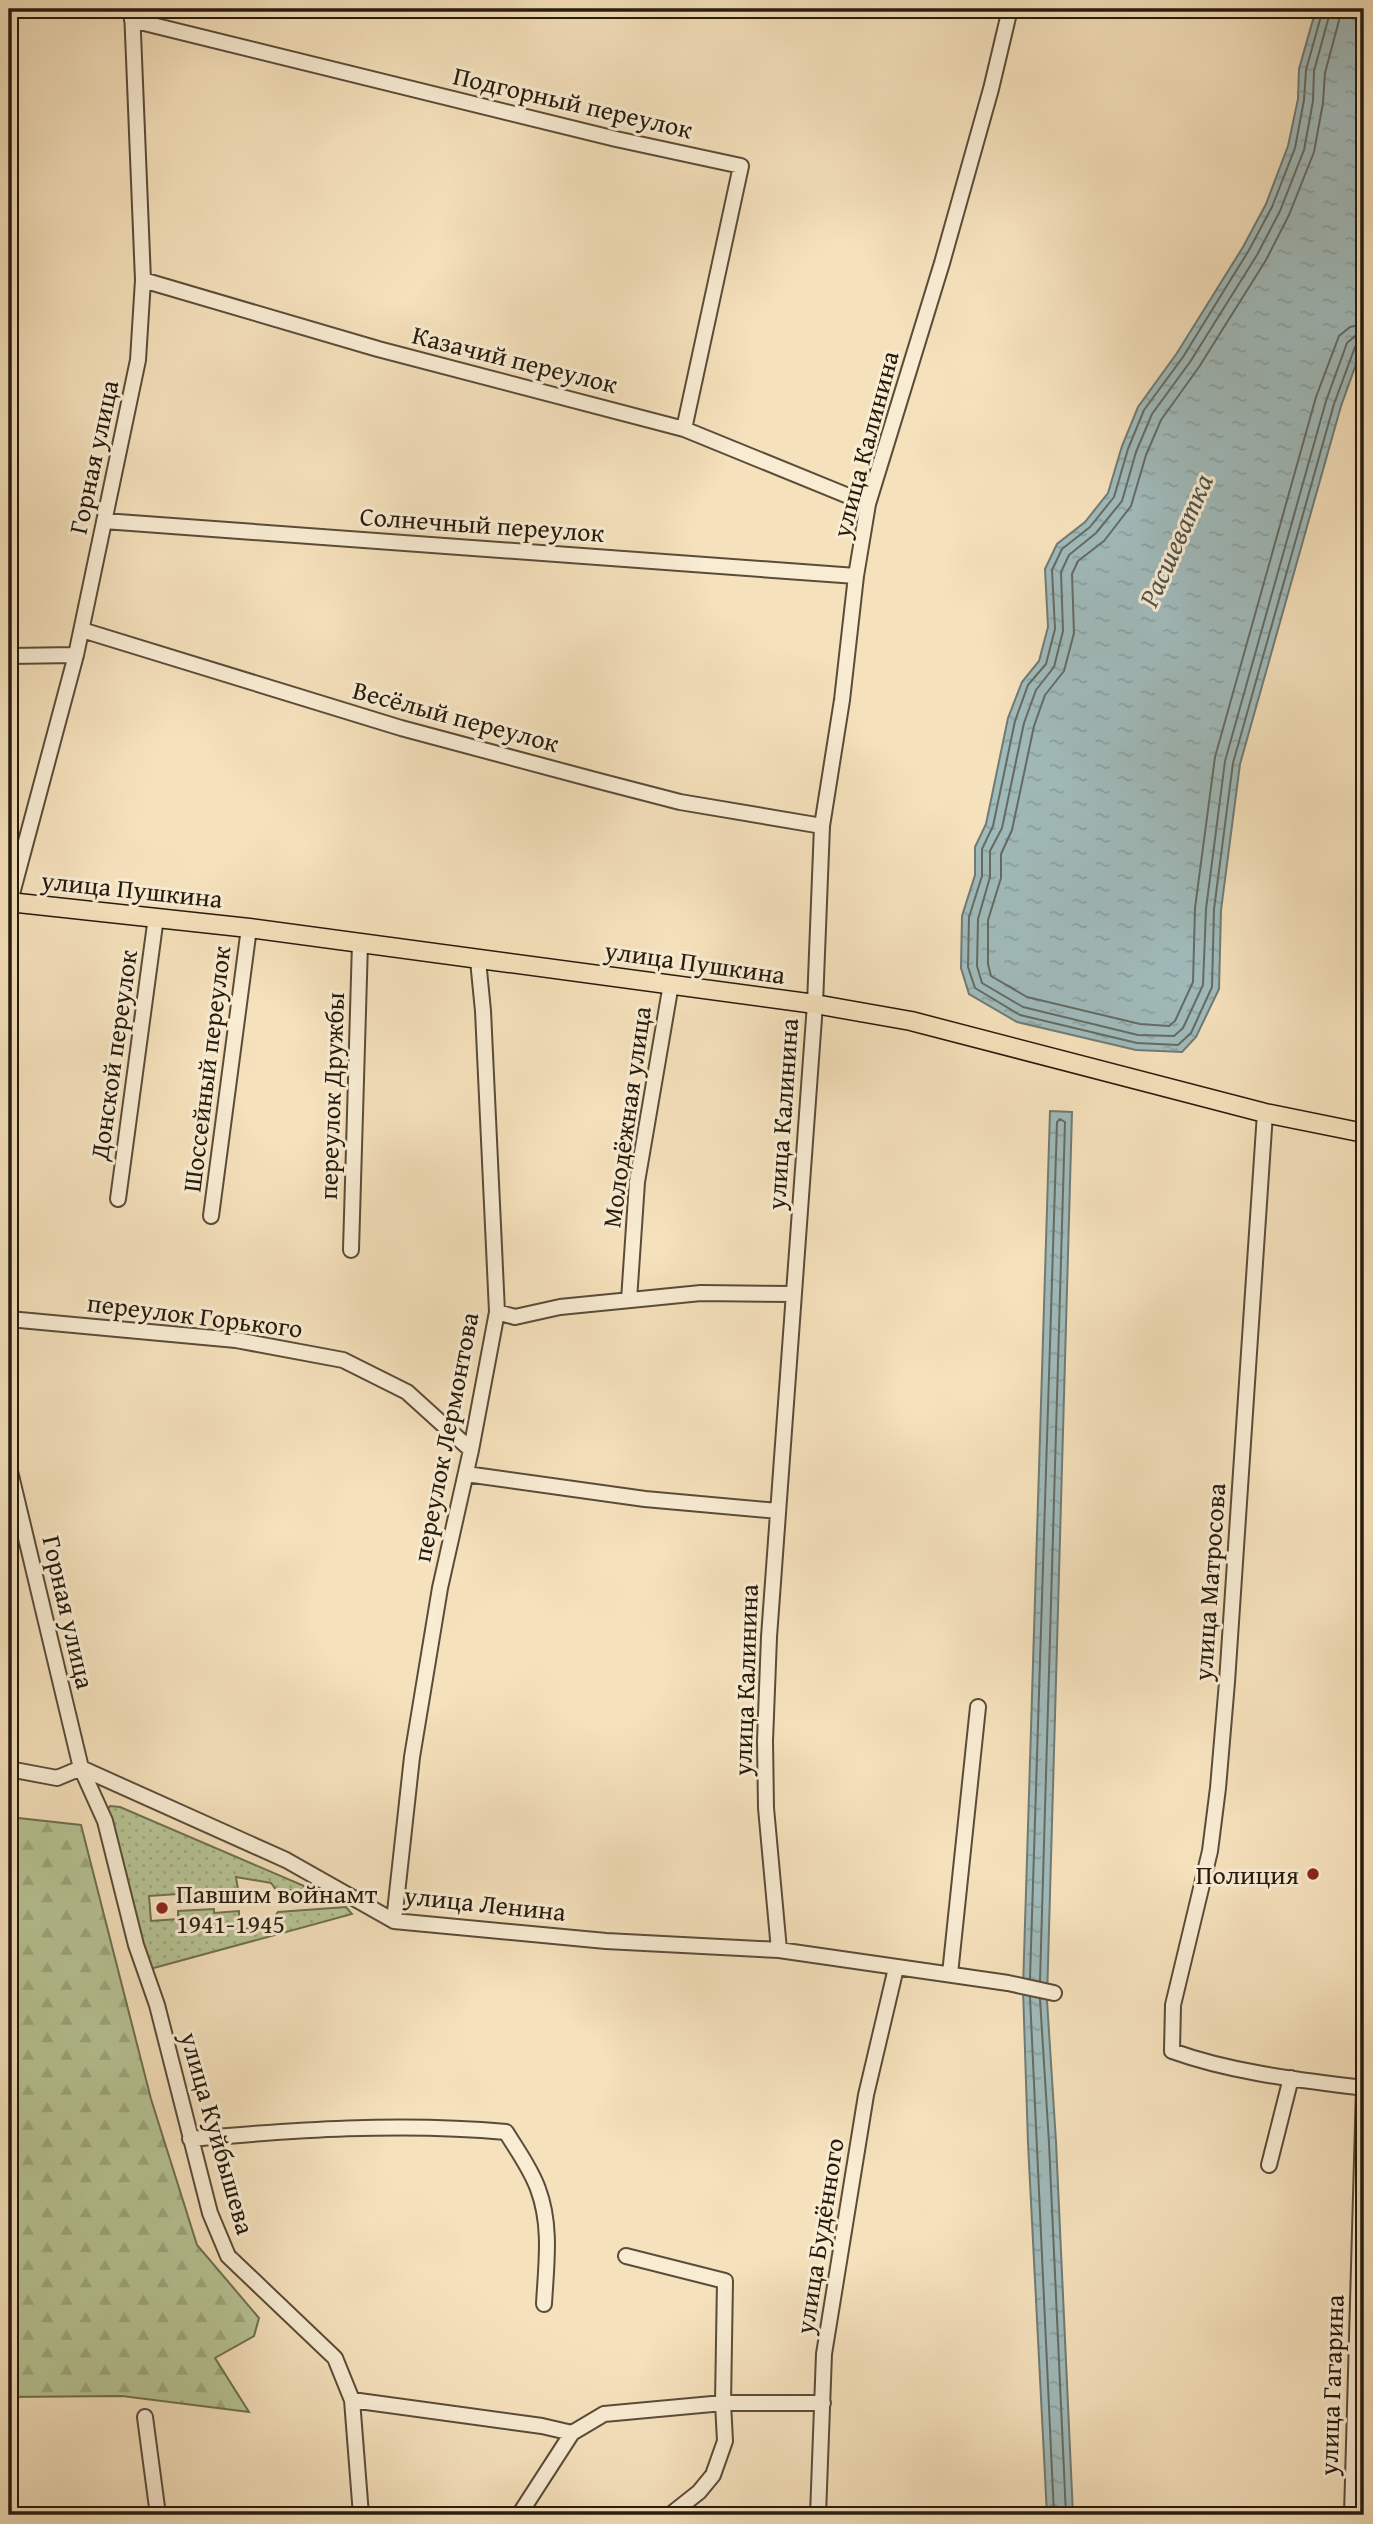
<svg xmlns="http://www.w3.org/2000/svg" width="1373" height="2524" font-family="'Gentium Book Plus',serif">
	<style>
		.grass { fill: url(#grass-dots); stroke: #6e7050; stroke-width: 2 }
		.forest { fill: url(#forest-firs); stroke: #6e7050; stroke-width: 2 }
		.water { fill: url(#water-ripples); stroke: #6f7b75; stroke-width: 2 }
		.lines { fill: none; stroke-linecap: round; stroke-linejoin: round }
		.shore { stroke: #636b64; stroke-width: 2 }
		.minor-casing { stroke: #5a4c38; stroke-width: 18 }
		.major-casing { stroke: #261b0c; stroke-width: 21 }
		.minor { stroke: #f8ecd3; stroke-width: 14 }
		.major { stroke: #f5e1bc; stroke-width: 18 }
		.poi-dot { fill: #8f2418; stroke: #f8ecd3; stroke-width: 2.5 }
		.labels { text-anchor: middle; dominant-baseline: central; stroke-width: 6; stroke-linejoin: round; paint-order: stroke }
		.street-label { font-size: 26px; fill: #261b0c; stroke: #f8ecd3 }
		.poi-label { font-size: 26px; fill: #261b0c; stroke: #f8ecd3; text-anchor: end }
		.water-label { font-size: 28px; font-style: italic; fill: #515349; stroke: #f8ecd3 }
	</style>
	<defs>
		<pattern id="grass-dots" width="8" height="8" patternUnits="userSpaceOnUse" patternTransform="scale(1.75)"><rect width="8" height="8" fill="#b7c494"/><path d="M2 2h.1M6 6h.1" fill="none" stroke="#9da87e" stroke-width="1.8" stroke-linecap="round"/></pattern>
		<pattern id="forest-firs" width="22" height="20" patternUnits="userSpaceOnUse" patternTransform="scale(1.75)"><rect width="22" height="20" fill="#b7c494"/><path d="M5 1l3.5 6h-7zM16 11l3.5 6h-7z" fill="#9da87e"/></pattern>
		<pattern id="water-ripples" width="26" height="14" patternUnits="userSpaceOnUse" patternTransform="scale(1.75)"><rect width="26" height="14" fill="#a0bbbb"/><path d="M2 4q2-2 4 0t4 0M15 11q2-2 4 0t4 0" fill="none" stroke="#8aa0a0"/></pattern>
	</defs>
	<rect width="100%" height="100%" fill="#f5e1bc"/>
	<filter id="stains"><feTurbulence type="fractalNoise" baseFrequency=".00286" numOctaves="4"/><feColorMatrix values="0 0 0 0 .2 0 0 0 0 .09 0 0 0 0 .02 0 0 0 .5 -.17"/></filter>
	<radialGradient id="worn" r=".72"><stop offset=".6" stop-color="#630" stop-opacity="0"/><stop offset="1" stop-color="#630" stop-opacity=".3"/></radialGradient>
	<path class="grass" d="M 110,1806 L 120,1807 L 311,1889 L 277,1891 L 271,1883 L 236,1877 L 239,1896 L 214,1894 L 214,1900 L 178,1902 L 178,1894 L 149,1896 L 151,1921 L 178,1919 L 178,1911 L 214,1909 L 214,1913 L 239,1911 L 239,1931 L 271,1921 L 278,1912 L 346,1907 L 352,1914 L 150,1969 L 106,1812 Z"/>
	<path class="forest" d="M 9,1817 L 81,1825 L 151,2099 L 197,2245 L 259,2318 L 254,2336 L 215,2358 L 249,2412 L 122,2396 L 9,2397 Z"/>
	<path class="water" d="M 1316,9 L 1364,9 L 1364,342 L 1341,406 L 1240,764 L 1221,910 L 1219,989 L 1196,1037 L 1182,1052 L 1136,1050 L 1017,1022 L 969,994 L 961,968 L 962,916 L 975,875 L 975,847 L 986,824 L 1008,718 L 1022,682 L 1039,661 L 1048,627 L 1045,569 L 1057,544 L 1085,522 L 1108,493 L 1122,446 L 1138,407 L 1177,353 L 1243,247 L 1266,204 L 1288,146 L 1298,99 L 1299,69 Z
		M 1050,1111 L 1072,1112 L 1047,2000 L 1056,2142 L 1073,2515 L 1047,2515 L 1028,2143 L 1023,1989 Z"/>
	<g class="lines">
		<path class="shore" d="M 1323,9 L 1306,70 L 1304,100 L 1295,148 L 1272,207 L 1249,250 L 1183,357 L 1144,410 L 1128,449 L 1114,497 L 1090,527 L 1062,549 L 1052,570 L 1055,629 L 1046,664 L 1028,685 L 1015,721 L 993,826 L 982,849 L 982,876 L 969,917 L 968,967 L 975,988 L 1020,1015 L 1137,1043 L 1178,1045 L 1191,1033 L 1212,987 L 1214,909 L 1233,763 L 1334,404 L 1355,347 L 1364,343
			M 1331,9 L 1314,71 L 1313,101 L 1304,150 L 1280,211 L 1257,255 L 1190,362 L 1152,414 L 1136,452 L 1122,501 L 1096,533 L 1069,555 L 1061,572 L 1063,631 L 1054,667 L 1036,690 L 1024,723 L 1002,828 L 990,851 L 990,877 L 978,919 L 977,966 L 982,983 L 1023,1007 L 1138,1035 L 1174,1036 L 1183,1028 L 1203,985 L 1206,909 L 1225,761 L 1326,401 L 1347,343 L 1355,336 L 1364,334
			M 1342,9 L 1325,73 L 1323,103 L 1314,152 L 1289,215 L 1266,260 L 1199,367 L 1161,420 L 1146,455 L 1131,506 L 1104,541 L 1078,561 L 1072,574 L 1074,633 L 1064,671 L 1045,695 L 1034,726 L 1012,830 L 1001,854 L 1001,878 L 988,920 L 988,964 L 991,976 L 1027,997 L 1140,1024 L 1169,1026 L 1175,1021 L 1193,982 L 1195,908 L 1215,757 L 1316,397 L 1339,336 L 1350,327 L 1364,324
			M 1030,1979 L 1057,1122 L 1060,1119 L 1065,1122 L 1040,1981
			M 1030,1997 L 1054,2515
			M 1040,1999 L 1049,2143 L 1066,2515"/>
		<g class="minor-casing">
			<path id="minor" d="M 132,20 L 616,139 L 741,166 L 684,429
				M 143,280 L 378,349 L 684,429 L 868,504
				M 104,521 L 856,576
				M 82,630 L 401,728 L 599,781 L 680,802 L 822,826
				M 9,656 L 76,655
				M 9,905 L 76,655 L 138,360 L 143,280 L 132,9
				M 1265,1113 L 1227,1682 L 1218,1788 L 1210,1851 L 1173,2005 L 1172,2051 C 1233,2073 1300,2080 1364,2088
				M 118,1199 L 156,917
				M 211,1216 L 249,928
				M 351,1250 L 360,943
				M 629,1300 L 637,1182 L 671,984
				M 497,1312 L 515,1317 L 560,1307 L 701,1293 L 794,1294
				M 9,1319 L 236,1340 L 343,1360 L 407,1392 L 471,1450
				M 9,1467 L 81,1768 L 105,1821 L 136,1945 L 157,2005 L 210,2213 L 228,2256 L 335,2358 L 352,2400 L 361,2515
				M 466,1474 L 645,1499 L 778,1511
				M 9,1769 L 57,1778 L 81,1768 L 286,1860 L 394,1921 L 606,1941 L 779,1950 L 1008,1983 L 1054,1993
				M 394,1921 L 412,1757 L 440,1588 L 471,1450 L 497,1312 L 483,1011 L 478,960
				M 779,1950 L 766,1808 L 765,1741 L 769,1637 L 815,1004 L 822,826 L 842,700 L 856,576 L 868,504 L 942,263 L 991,89 L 1010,9
				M 950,1974 L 978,1707
				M 190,2139 C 294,2130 401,2122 506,2132 C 517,2150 531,2169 538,2189 C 552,2226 546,2266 544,2304
				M 1269,2165 L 1291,2078
				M 626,2256 L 725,2281 L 723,2403 L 725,2441 L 713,2475 L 699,2492 L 670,2515
				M 352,2400 L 542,2426 L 572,2433
				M 145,2417 L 158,2515
				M 519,2515 L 572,2433 L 604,2414 L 723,2403 L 823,2403
				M 818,2515 L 824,2354 L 866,2095 L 896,1968
				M 1352,2515 L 1364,2089"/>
		</g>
		<g class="major-casing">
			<path id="major" d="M 9,902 L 249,928 L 815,1004 L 911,1021 L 1265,1113 L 1364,1133"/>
		</g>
		<use href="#minor" class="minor"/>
		<use href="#major" class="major"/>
	</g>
	<g class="poi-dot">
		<circle cx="1313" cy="1874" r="7"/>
		<circle cx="162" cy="1908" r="7"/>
	</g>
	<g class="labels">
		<g class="street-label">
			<text transform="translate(573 102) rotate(13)">Подгорный переулок</text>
			<text transform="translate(515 359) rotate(14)">Казачий переулок</text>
			<text transform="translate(865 444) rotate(-75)">улица Калинина</text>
			<text transform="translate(93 457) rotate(-78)">Горная улица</text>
			<text transform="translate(482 524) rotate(4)">Солнечный переулок</text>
			<text transform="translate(456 716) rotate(15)">Весёлый переулок</text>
			<text transform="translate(132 889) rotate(6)">улица Пушкина</text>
			<text transform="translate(695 962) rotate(8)">улица Пушкина</text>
			<text transform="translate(113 1055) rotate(-82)">Донской переулок</text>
			<text transform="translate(206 1069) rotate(-83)">Шоссейный переулок</text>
			<text transform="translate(331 1096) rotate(-88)">переулок Дружбы</text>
			<text transform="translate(782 1114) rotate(-86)">улица Калинина</text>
			<text transform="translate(626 1117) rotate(-82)">Молодёжная улица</text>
			<text transform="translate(195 1315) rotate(7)">переулок Горького</text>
			<text transform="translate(445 1437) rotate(-79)">переулок Лермонтова</text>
			<text transform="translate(1209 1582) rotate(-86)">улица Матросова</text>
			<text transform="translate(69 1612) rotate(77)">Горная улица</text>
			<text transform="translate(745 1680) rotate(-88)">улица Калинина</text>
			<text transform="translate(485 1903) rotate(6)">улица Ленина</text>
			<text transform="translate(218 2133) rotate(74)">улица Куйбышева</text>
			<text transform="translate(819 2236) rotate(-81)">улица Будённого</text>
			<text transform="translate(1331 2385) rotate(-88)">улица Гагарина</text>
		</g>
		<g class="poi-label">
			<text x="1299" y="1874">Полиция</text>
			<text x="176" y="1893" text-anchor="start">Павшим войнамт<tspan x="176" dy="30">1941-1945</tspan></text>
		</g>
		<g class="water-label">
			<text transform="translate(1175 540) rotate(-66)">Расшеватка</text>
		</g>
	</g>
	<rect width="1373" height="2524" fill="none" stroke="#f5e1bc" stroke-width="35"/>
	<rect x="10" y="10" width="1352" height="2503" fill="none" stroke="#261b0c" stroke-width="3.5"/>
	<rect x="18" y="18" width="1338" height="2489" fill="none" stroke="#261b0c" stroke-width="2"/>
	<rect width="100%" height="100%" filter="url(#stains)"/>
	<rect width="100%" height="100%" fill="url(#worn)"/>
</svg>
